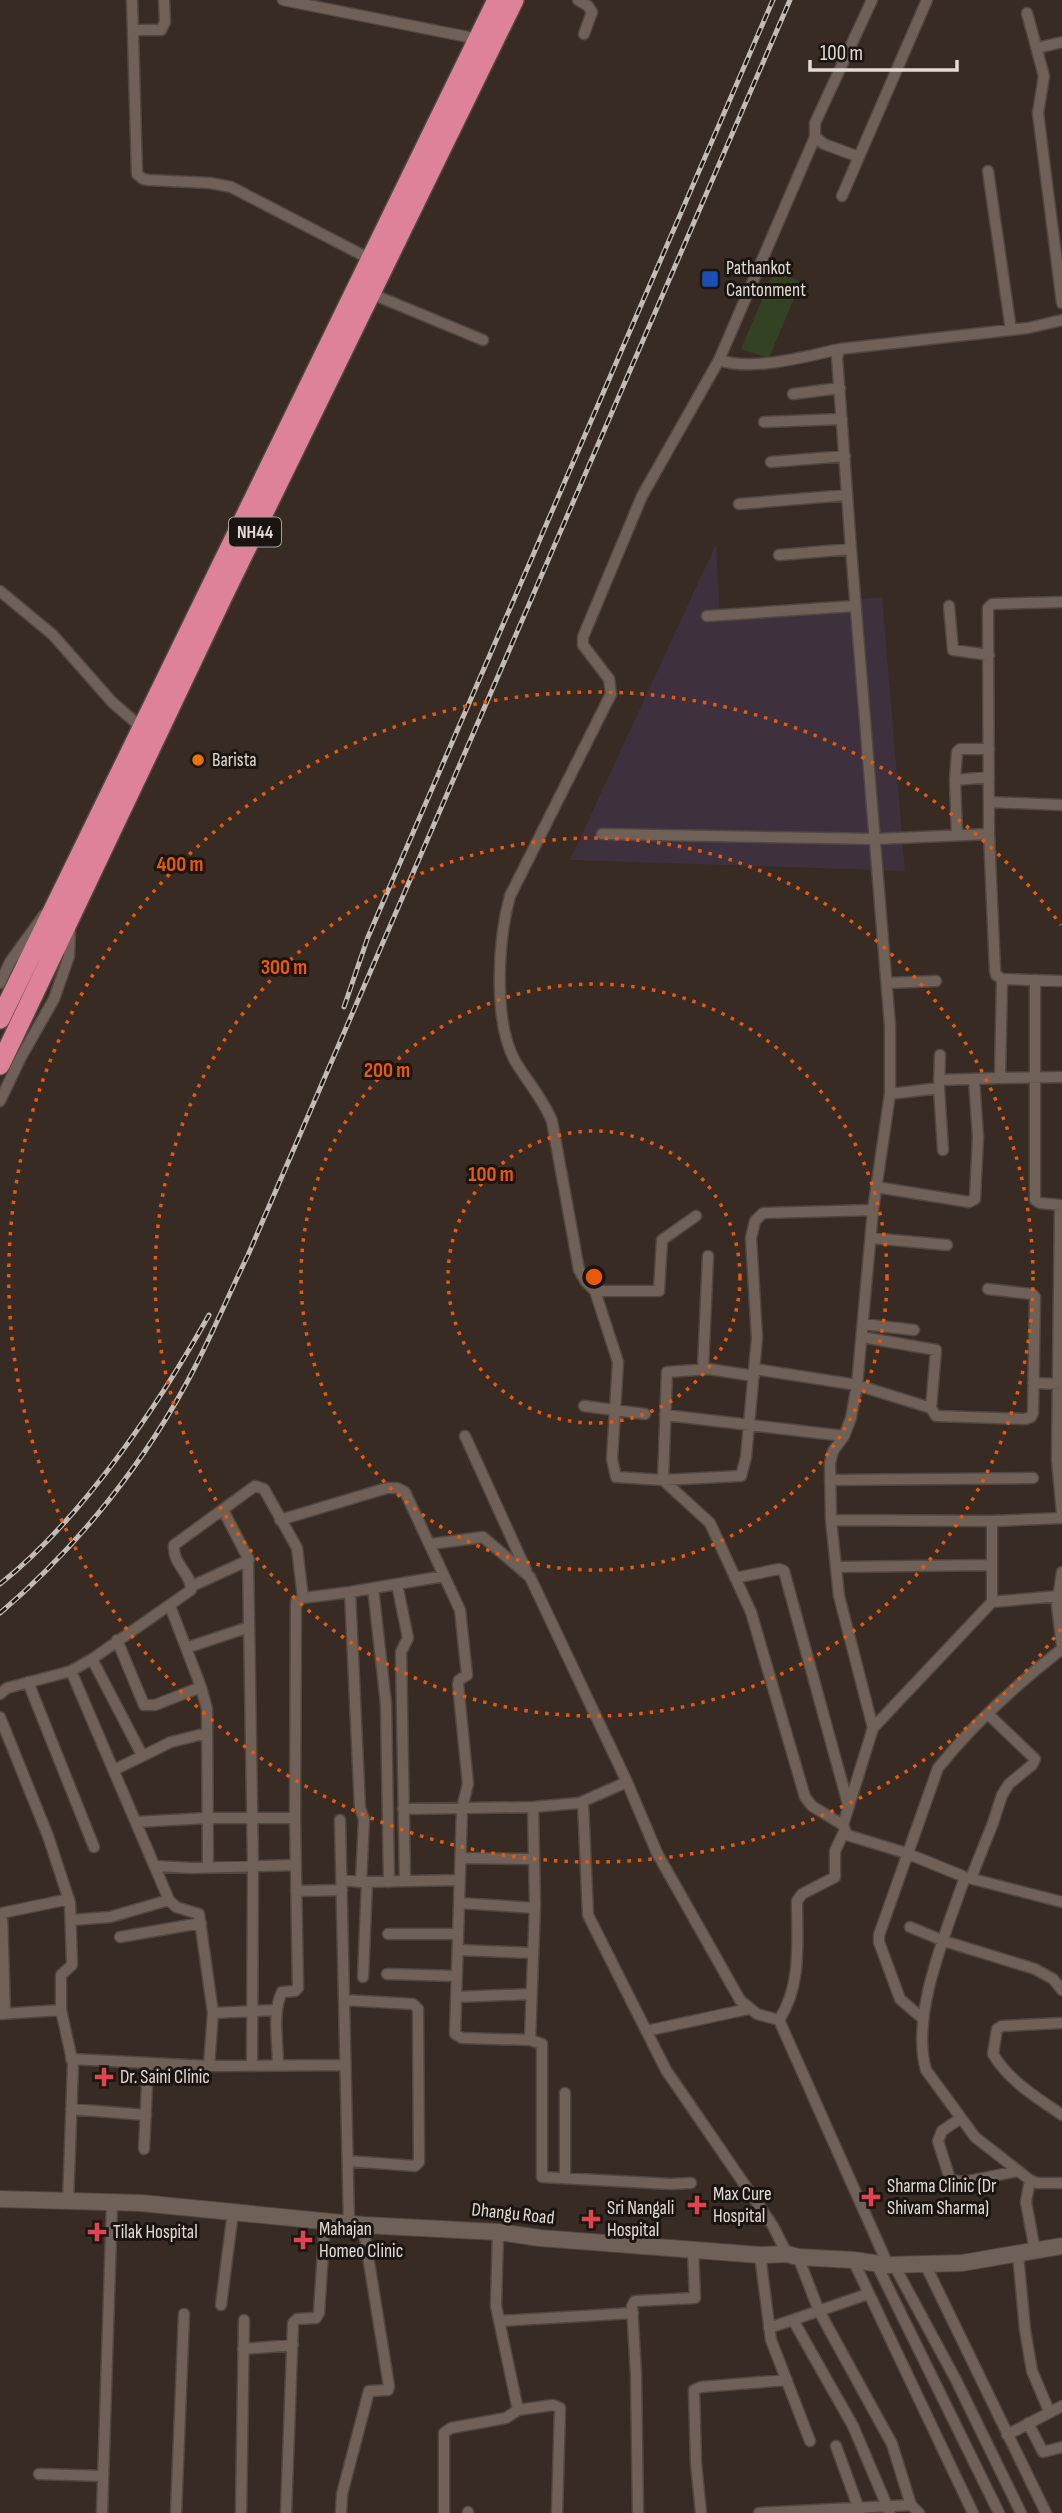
<svg xmlns="http://www.w3.org/2000/svg" width="1062" height="2513" font-family="'Sofia Sans Condensed',sans-serif">
	<style>
		.commercial { fill: #3e303d }
		.green { fill: #324222 }
		.lines { fill: none; stroke-linecap: round; stroke-linejoin: round }
		.street-casing { stroke: #514741; stroke-width: 13 }
		.secondary-casing { stroke: #514741; stroke-width: 18 }
		.highway-casing { stroke: #514741; stroke-width: 22 }
		.street { stroke: #6f6158; stroke-width: 10 }
		.secondary { stroke: #6f6158; stroke-width: 16 }
		.highway { stroke: #de8299; stroke-width: 19 }
		.rail-casing { stroke: #c4bbb5; stroke-width: 5 }
		.rail { stroke: #1a1511; stroke-width: 2.5; stroke-dasharray: 8; stroke-linecap: butt }
		.ring { fill: none; stroke: #e8590c; stroke-width: 3.5; stroke-dasharray: 3.5 7 }
		.transit-dot { fill: #1a4fb4; stroke: #1a1511; stroke-width: 2.5 }
		.food-dot { fill: #e8710a; stroke: #1a1511; stroke-width: 2.5 }
		.health-dot { fill: #e0444e; stroke: #1a1511; stroke-width: 2.5 }
		.labels { text-anchor: middle; dominant-baseline: central; stroke-width: 6; stroke-linejoin: round; paint-order: stroke }
		.shield { fill: #1a1511; stroke: #a7a09b; stroke-width: 2 }
		.shield-label { font-size: 18px; font-weight: bold; fill: #e4dbd6 }
		.poi-label { font-size: 19px; fill: #e4dbd6; stroke: #1a1511; text-anchor: start }
		.street-label { font-size: 19px; fill: #e4dbd6; stroke: #1a1511 }
		.centre { fill: #e8590c; stroke: #1a1511; stroke-width: 3.5 }
		.ring-label { font-size: 21px; text-anchor: middle; font-weight: bold; fill: #e8590c; stroke: #1a1511; stroke-width: 6; stroke-linejoin: round; paint-order: stroke }
	</style>
	<rect width="100%" height="100%" fill="#372b23"/>
	<path class="commercial" d="M 716,544 L 720,613 L 882,597 L 905,871 L 570,860 Z"/>
	<path class="green" d="M 774,271 L 801,282 L 769,358 L 741,349 Z"/>
	<g class="lines">
		<g class="street-casing">
			<path id="street" d="M 132,0 L 137,174 L 143,179 L 149,180 L 210,183 L 231,187 L 370,259
				M 283,0 L 478,39
				M 578,0 L 588,6 L 592,12 L 584,34
				M 1027,13 L 1044,76 L 1038,113 L 1062,303
				M 133,30 L 161,30 L 165,22 L 164,0
				M 1037,48 L 1062,42
				M 859,157 L 824,144 L 815,137 L 815,123 L 872,0
				M 988,171 L 1011,330
				M 842,196 L 927,0
				M 372,294 L 483,340
				M 719,360 C 753,372 806,356 840,349
				M 793,394 L 840,388
				M 764,422 L 842,419
				M 771,462 L 845,456
				M 739,504 L 847,495
				M 779,555 L 851,549
				M 0,591 L 53,635 L 112,702 L 142,728
				M 1062,602 L 992,604 L 988,608 L 989,834 L 995,970 L 996,975 L 1002,979 L 1062,981
				M 949,606 L 953,650 L 989,655
				M 707,616 L 855,606
				M 955,780 L 989,777
				M 989,802 L 1062,805
				M 602,834 L 876,839 L 989,834
				M 957,835 L 955,780 L 957,752 L 960,749 L 989,749
				M 1002,979 L 1000,1078 L 1062,1077
				M 1035,980 L 1035,1200 L 1040,1203 L 1060,1205 L 1057,1460 L 1062,1513
				M 0,983 L 10,962 L 44,915
				M 887,983 L 936,981
				M 940,1055 L 939,1088 L 943,1150
				M 939,1080 L 1000,1078
				M 890,1094 L 939,1088
				M 0,1101 L 21,1057 L 54,999 L 69,956 L 70,929
				M 876,1187 L 969,1202 L 975,1199 L 978,1137 L 974,1079
				M 696,1216 L 662,1240 L 659,1291 L 595,1291 L 586,1282 L 579,1270 L 552,1121 C 543,1099 527,1081 515,1061 C 493,1021 498,939 510,896 L 611,694 L 609,679 L 583,645 L 583,637 L 642,496 L 719,360 L 815,137
				M 871,1238 L 947,1245
				M 595,1291 L 618,1362 L 612,1459 L 616,1477 L 663,1480 L 741,1476 L 746,1457 L 757,1338 L 751,1238 L 755,1221 L 763,1213 L 873,1210
				M 863,1324 L 914,1330
				M 862,1337 L 936,1350 L 931,1408
				M 703,1369 L 708,1256
				M 755,1369 L 857,1385 L 931,1408 L 936,1416 L 1025,1419 L 1031,1417 L 1033,1413 L 1035,1297 L 1032,1294 L 988,1289
				M 754,1376 L 709,1369 L 667,1372 L 663,1480 L 710,1523 L 751,1612 L 805,1797 L 812,1806 L 843,1825
				M 1033,1383 L 1062,1384
				M 584,1406 L 645,1414
				M 665,1415 L 844,1436
				M 465,1436 L 526,1570
				M 830,1480 L 1033,1478
				M 223,1510 L 248,1558 L 253,1866 L 252,2065
				M 280,1520 L 387,1488 L 397,1488 L 405,1492 L 460,1610 L 467,1675 L 459,1680 L 458,1684 L 468,1784 L 462,1808 L 455,2034 L 462,2038 L 530,2040
				M 831,1520 L 992,1521 L 1062,1518
				M 431,1544 L 483,1537 L 530,1577 L 627,1782 L 657,1853 L 740,2000 L 757,2014 L 779,2020 L 888,2265
				M 837,1567 L 992,1565
				M 1062,1572 L 1057,1606 L 1062,1646
				M 735,1578 L 779,1569 L 784,1571 L 848,1804
				M 397,1584 L 408,1638 L 401,1652 L 405,1881
				M 192,1586 L 249,1560
				M 373,1588 L 386,1704 L 389,1882
				M 350,1592 L 360,1808 L 364,1819 L 361,1882
				M 1058,1596 L 992,1602 L 873,1728 L 843,1825 L 847,1835 L 906,1853 L 965,1877 L 1062,1902
				M 992,1602 L 992,1521
				M 170,1606 L 201,1687 L 207,1709 L 208,1866
				M 117,1640 L 144,1705 L 155,1705 L 201,1687
				M 186,1648 L 249,1627
				M 92,1659 L 142,1755
				M 71,1671 L 169,1900 L 176,1907 L 199,1914 L 213,2013 L 209,2066
				M 28,1682 L 94,1847
				M 0,1694 L 7,1688 L 71,1671 L 92,1659 L 191,1590 C 192,1574 172,1564 174,1545 L 255,1486 L 264,1489 L 297,1548 L 303,1598
				M 0,1717 L 48,1836 L 70,1903 L 72,1965 L 61,1975 L 61,2010 L 73,2064 L 68,2202
				M 873,1728 L 839,1596 L 831,1520 L 830,1463 L 833,1451 L 844,1436 L 851,1418 L 857,1385 L 873,1210 L 890,1094 L 890,1026 L 851,549 L 837,357 L 840,349 L 1028,328 L 1062,320
				M 114,1770 L 171,1742 L 207,1733
				M 583,1802 L 588,1915 L 666,2070 L 773,2226 L 787,2254
				M 533,1807 L 579,1803 L 627,1782
				M 403,1809 L 533,1807 L 535,1904 L 530,2040 L 542,2044 L 542,2177 L 671,2184 L 691,2183
				M 340,1820 L 349,2224
				M 136,1822 L 207,1818 L 295,1818
				M 461,1858 L 534,1859
				M 155,1866 L 192,1868 L 296,1865
				M 965,1877 C 947,1930 910,2015 926,2070 L 975,2137 L 1030,2180 L 1037,2183 L 1062,2183
				M 971,1878 L 993,1823 L 1002,1795 L 1009,1784 L 1032,1765 L 1035,1759 L 988,1714
				M 342,1880 L 361,1882 L 460,1880
				M 296,1891 L 342,1890
				M 459,1903 L 535,1908
				M 71,1920 L 110,1917 L 169,1900
				M 910,1927 L 944,1941 L 1035,1969 L 1053,1979 L 1062,1990
				M 388,1934 L 458,1934
				M 120,1937 L 201,1923
				M 458,1950 L 533,1953
				M 387,1974 L 457,1976
				M 363,1977 L 367,1882
				M 456,1997 L 531,1994
				M 344,2000 L 413,2004 L 418,2009 L 419,2162 L 415,2166 L 348,2161
				M 213,2013 L 277,2010
				M 0,2014 L 61,2010
				M 5,2014 L 2,1913 L 69,1899
				M 922,2018 L 900,1999 L 879,1942 L 879,1935 L 938,1768 C 974,1723 1017,1684 1062,1649
				M 779,2020 C 802,1985 797,1942 797,1901 L 802,1894 L 835,1877 L 835,1851 L 844,1832
				M 1062,2023 L 1002,2026 L 997,2029 L 993,2054 C 1009,2081 1036,2097 1062,2115
				M 646,2031 L 748,2009
				M 71,2059 L 209,2066 L 345,2065
				M 278,2065 C 278,2043 272,2012 282,1992 L 295,1991 L 298,1988 L 295,1818 L 296,1602 L 303,1598 L 350,1592 L 444,1576
				M 565,2093 L 565,2178
				M 71,2109 L 146,2115
				M 961,2118 L 942,2131 L 938,2141 L 950,2179 L 963,2182 L 1018,2171
				M 144,2149 L 148,2064
				M 1030,2180 L 1026,2202 L 1035,2251
				M 1018,2254 L 1025,2330 L 1032,2371 L 1049,2411
				M 760,2255 L 771,2340 L 810,2441
				M 798,2257 L 819,2311 L 892,2444 L 911,2505 L 919,2513
				M 853,2260 L 973,2513
				M 925,2264 L 1046,2513
				M 877,2265 L 999,2513
				M 894,2265 L 956,2380 L 1021,2513
				M 221,2305 L 233,2212
				M 793,2320 L 853,2426 L 890,2513
				M 499,2321 L 633,2313
				M 769,2328 L 868,2294
				M 243,2349 L 293,2345
				M 518,2410 L 553,2405 L 560,2408 L 557,2513
				M 1028,2423 L 1043,2452 L 1062,2447
				M 1007,2435 L 1062,2406
				M 836,2446 L 860,2512
				M 39,2474 L 103,2476
				M 102,2513 L 112,2203
				M 176,2513 L 184,2314
				M 241,2513 L 244,2320
				M 286,2513 L 293,2323 L 297,2319 L 316,2318 L 319,2313 L 325,2221
				M 341,2513 L 342,2494 L 369,2391 L 388,2390 L 389,2386 L 363,2225
				M 444,2513 L 444,2433 L 451,2428 L 506,2418 L 518,2410 L 496,2306 L 498,2232
				M 468,2513 L 468,2512
				M 638,2513 L 636,2374 L 632,2306 L 635,2301 L 695,2298 L 693,2250
				M 701,2513 L 696,2463 L 694,2390 L 701,2387 L 787,2380
				M 759,2513 L 911,2505"/>
		</g>
		<g class="secondary-casing">
			<path id="secondary" d="M 0,2199 L 141,2203 L 363,2225 L 498,2232 L 540,2238 L 760,2255 L 787,2254 L 798,2257 L 853,2260 L 888,2265 L 962,2263 L 1062,2246"/>
		</g>
		<g class="highway-casing">
			<path id="highway" d="M 0,1019 L 497,0
				M 0,1065 L 224,594 L 514,0"/>
		</g>
		<use href="#street" class="street"/>
		<use href="#secondary" class="secondary"/>
		<use href="#highway" class="highway"/>
		<g class="rail-casing">
			<path id="rail" d="M 344,1007 L 368,937 L 390,886 L 773,0
				M 0,1584 C 82,1519 158,1406 209,1315
				M 0,1613 C 79,1546 148,1459 195,1367 C 214,1330 230,1292 248,1255 L 790,0"/>
		</g>
		<use href="#rail" class="rail"/>
	</g>
	<g class="ring">
		<circle cx="594" cy="1277" r="146"/>
		<circle cx="594" cy="1277" r="293"/>
		<circle cx="594" cy="1277" r="439"/>
		<path d="M1061 1629A585 585 0 1 1 1061 925"/>
	</g>
	<rect class="transit-dot" x="701" y="270" width="18" height="18" rx="3.5"/>
	<circle class="food-dot" cx="198" cy="760" r="7"/>
	<g class="health-dot">
		<path d="M100.5 2066.5h7v7h7v7h-7v7h-7v-7h-7v-7h7z"/>
		<path d="M867.5 2186.5h7v7h7v7h-7v7h-7v-7h-7v-7h7z"/>
		<path d="M693.5 2194.5h7v7h7v7h-7v7h-7v-7h-7v-7h7z"/>
		<path d="M587.5 2208.5h7v7h7v7h-7v7h-7v-7h-7v-7h7z"/>
		<path d="M93.5 2221.5h7v7h7v7h-7v7h-7v-7h-7v-7h7z"/>
		<path d="M299.5 2229.5h7v7h7v7h-7v7h-7v-7h-7v-7h7z"/>
	</g>
	<g class="labels">
		<rect class="shield" x="229" y="517.5" width="52" height="29" rx="5"/>
		<g class="shield-label">
			<text x="255" y="532">NH44</text>
		</g>
		<g class="poi-label">
			<text x="726" y="268">Pathankot<tspan x="726" dy="22">Cantonment</tspan></text>
			<text x="212" y="760">Barista</text>
			<text x="120" y="2077">Dr. Saini Clinic</text>
			<text x="887" y="2186">Sharma Clinic (Dr<tspan x="887" dy="22">Shivam Sharma)</tspan></text>
			<text x="713" y="2194">Max Cure<tspan x="713" dy="22">Hospital</tspan></text>
			<text x="607" y="2208">Sri Nangali<tspan x="607" dy="22">Hospital</tspan></text>
			<text x="319" y="2229">Mahajan<tspan x="319" dy="22">Homeo Clinic</tspan></text>
			<text x="113" y="2232">Tilak Hospital</text>
		</g>
		<g class="street-label">
			<text transform="translate(513 2214) rotate(6)">Dhangu Road</text>
		</g>
	</g>
	<circle cx="594" cy="1277" r="10" class="centre"/>
	<g class="ring-label">
		<text x="180" y="871">400 m</text>
		<text x="284" y="974">300 m</text>
		<text x="387" y="1077">200 m</text>
		<text x="491" y="1181">100 m</text>
	</g>
	<path d="M810 60v10h147v-10" fill="none" stroke="#e4dbd6" stroke-width="3.5"/>
	<text x="820" y="60" font-size="21" fill="#e4dbd6" stroke="#1a1511" stroke-width="5" paint-order="stroke">100 m</text>
</svg>
